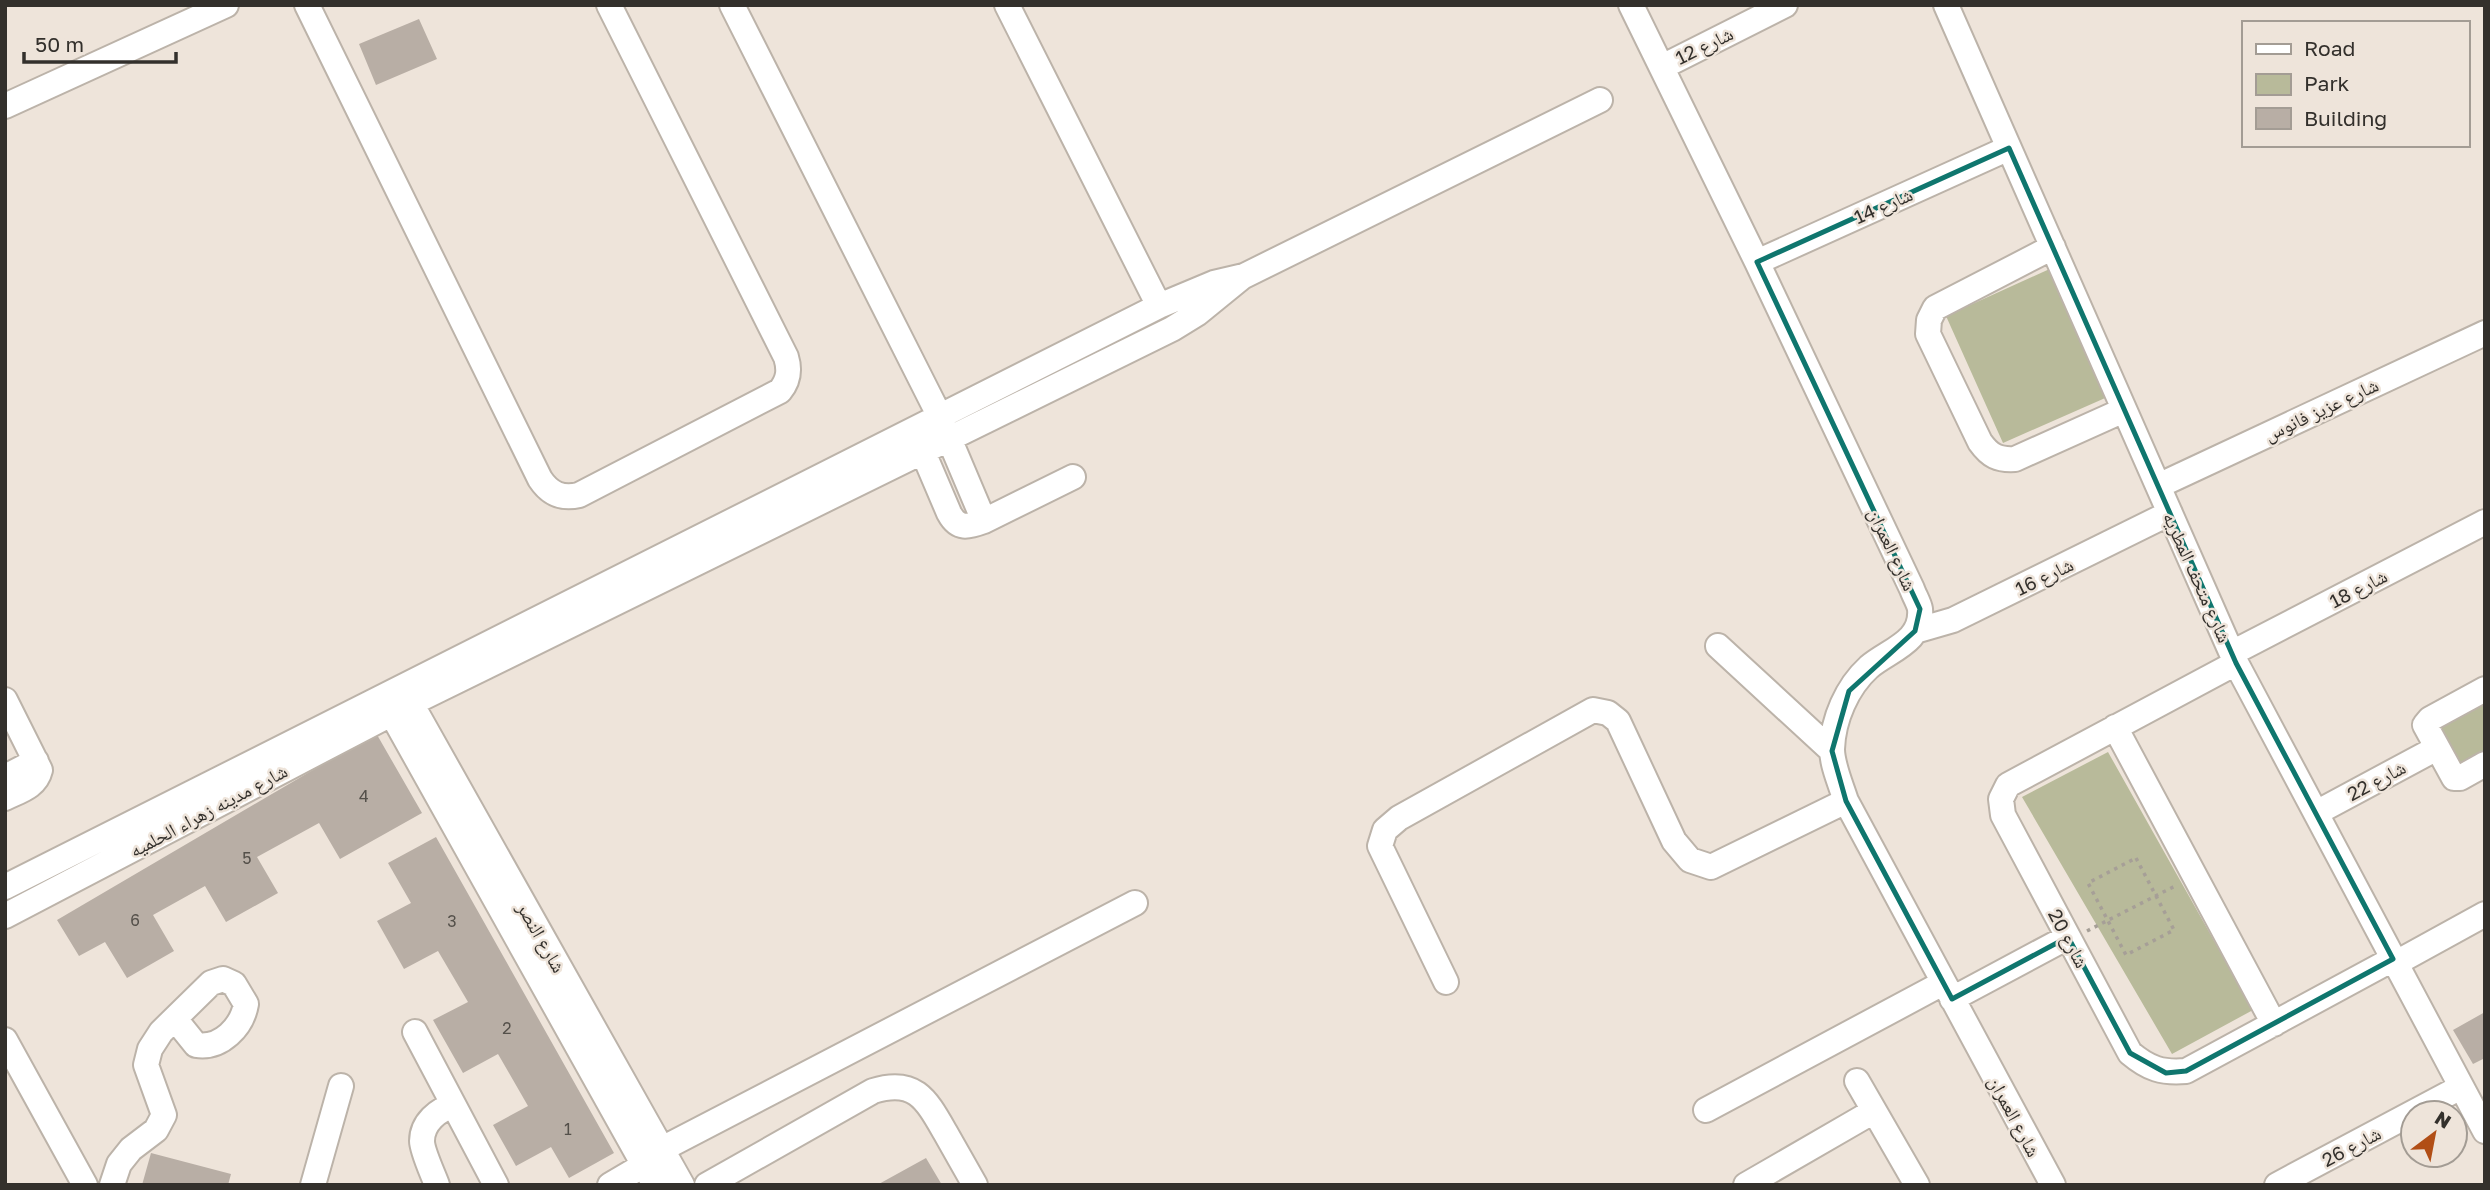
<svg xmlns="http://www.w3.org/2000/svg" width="2490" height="1190" font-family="'Golos Text','Noto Naskh Arabic',sans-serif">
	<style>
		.green { fill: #b8ba9a }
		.building { fill: #b8aea5 }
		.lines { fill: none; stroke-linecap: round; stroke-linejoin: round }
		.minor-casing { stroke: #bcb3a9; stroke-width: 28 }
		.path { stroke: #a69f97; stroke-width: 3.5; stroke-dasharray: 3.5 5; stroke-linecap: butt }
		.minor { stroke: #fff; stroke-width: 24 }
		.marked { fill: none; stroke: #0f766e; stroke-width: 5; stroke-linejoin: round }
		.labels { text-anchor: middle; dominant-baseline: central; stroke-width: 5; stroke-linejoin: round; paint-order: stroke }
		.number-label { font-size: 16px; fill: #54504a }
		.street-label { font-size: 19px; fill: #33302c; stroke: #eee4da }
	</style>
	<rect width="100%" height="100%" fill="#eee4da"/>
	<path class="green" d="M 2054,267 L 2112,395 L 2003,443 L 1946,316 Z
		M 2485,698 L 2485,754 L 2462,766 L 2440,725 Z
		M 2108,752 L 2253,1010 L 2172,1054 L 2022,797 Z"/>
	<path class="building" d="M 419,19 L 437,59 L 376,85 L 359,44 Z
		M 376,733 L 422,813 L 340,859 L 319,823 L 257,857 L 278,893 L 226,922 L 205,886 L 153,915 L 174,951 L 127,978 L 105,942 L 79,956 L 57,920 Z
		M 436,837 L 614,1153 L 569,1178 L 551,1147 L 516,1166 L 493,1125 L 528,1106 L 498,1054 L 463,1073 L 433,1020 L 468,1002 L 438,951 L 404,969 L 377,921 L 411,903 L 388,863 Z
		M 2485,1012 L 2485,1058 L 2473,1064 L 2453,1030 Z
		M 151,1153 L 231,1174 L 228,1185 L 142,1185 Z
		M 926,1158 L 942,1185 L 877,1185 Z"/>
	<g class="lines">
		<g class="minor-casing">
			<path id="minor" d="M 307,5 L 540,479 C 550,494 562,499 579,495 L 780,391 C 789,380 790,370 786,357 L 609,5
				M 732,5 L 940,417 L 984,521
				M 1007,5 L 1159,306
				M 1631,5 L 1757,262 L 1912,589 C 1914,595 1919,603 1920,609 C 1923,642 1889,650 1869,667 C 1847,687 1833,719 1832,749 C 1832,765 1841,785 1846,801 L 2053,1185
				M 1946,5 L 2236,663 L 2485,1131
				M 1662,67 L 1785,5
				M 5,106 L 226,5
				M 2053,247 L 1935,308 L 1929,320 L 1928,334 L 1980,442 C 1990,456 1998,460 2015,459 L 2124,410
				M 1757,262 L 2009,148
				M 917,438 L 949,513 C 958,530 968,527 984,521 L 1073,477
				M 2158,486 L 2485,333
				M 1915,631 L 1953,620 L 2170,513
				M 1718,646 L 1832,751
				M 2232,653 L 2485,522
				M 2236,663 L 2008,785 L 2001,799 L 2003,815 L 2130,1053 C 2149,1069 2162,1073 2186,1071 L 2393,959
				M 403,689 L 682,1185
				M 2485,689 L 2430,719 L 2425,725 L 2454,778 L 2460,778 L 2485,764
				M 5,700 L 40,770 C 36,787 19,791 5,798
				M 385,702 L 655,1185
				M 2115,727 L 2274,1024
				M 5,777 L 36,761
				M 2316,813 L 2437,748
				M 5,887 L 1159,306 L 1214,283 L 1244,276 L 1600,100
				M 5,916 L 410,704 L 1172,329 L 1198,313 L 1241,278
				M 2396,963 L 2485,914
				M 1446,982 L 1380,846 L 1385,830 L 1399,818 L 1593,710 L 1608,713 L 1618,721 L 1674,841 L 1690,860 L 1711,867 L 1846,801
				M 1952,999 L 2068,937
				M 415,1032 L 496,1185
				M 5,1040 L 85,1185
				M 1857,1081 L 1917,1185
				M 1706,1110 L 1943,983
				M 662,1149 L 1135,903
				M 112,1185 L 119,1164 L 131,1149 L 156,1130 L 164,1115 L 146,1065 L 150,1049 L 161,1032 L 211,983 L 223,979 L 234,984 L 246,1004 C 242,1027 221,1049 196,1045 L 175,1019
				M 313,1185 L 341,1086
				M 437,1185 C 433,1174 422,1151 422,1141 C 422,1123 438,1109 454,1106
				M 610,1185 L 644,1165
				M 707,1185 L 873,1091 C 915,1078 926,1099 945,1132 C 955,1150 965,1167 975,1185
				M 1746,1185 L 1874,1111
				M 2277,1185 L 2461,1087"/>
		</g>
		<path class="path" d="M 2136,858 L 2174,930 L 2126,955 L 2088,883 Z
			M 2087,931 L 2177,885"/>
		<use href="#minor" class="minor"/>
	</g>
	<path class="marked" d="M 2009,148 L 2236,663 L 2393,959 L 2186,1071 L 2166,1073 L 2130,1053 L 2068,937 L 1952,999 L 1846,801 L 1832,751 L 1849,691 L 1915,631 L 1920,609 L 1757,262 Z"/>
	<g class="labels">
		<g class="number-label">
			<text x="364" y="796">4</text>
			<text x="247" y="858">5</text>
			<text x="135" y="920">6</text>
			<text x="452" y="921">3</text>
			<text x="507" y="1028">2</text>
			<text x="568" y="1129">1</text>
		</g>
		<g class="street-label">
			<text transform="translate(1704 45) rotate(-26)">شارع 12</text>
			<text transform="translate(1883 205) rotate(-24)">شارع 14</text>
			<text transform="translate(2321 409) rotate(-25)">شارع عزيز فانوس</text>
			<text transform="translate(1893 549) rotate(65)">شارع العمران</text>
			<text transform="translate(2044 576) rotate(-26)">شارع 16</text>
			<text transform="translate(2198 577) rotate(66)">شارع متحف المطريه</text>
			<text transform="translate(2358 588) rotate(-27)">شارع 18</text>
			<text transform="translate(2376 780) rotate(-28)">شارع 22</text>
			<text transform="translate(208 810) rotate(-28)">شارع مدينه زهراء الحلميه</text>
			<text transform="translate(542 937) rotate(60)">شارع النصر</text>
			<text transform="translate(2069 938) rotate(62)">شارع 20</text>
			<text transform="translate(2015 1116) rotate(62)">شارع العمران</text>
			<text transform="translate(2351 1146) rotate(-28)">شارع 26</text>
		</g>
	</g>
	<rect width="2490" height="1190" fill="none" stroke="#33302c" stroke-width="14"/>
	<rect x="2242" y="21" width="228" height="126" fill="#eee4da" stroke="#a39c94" stroke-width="2"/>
	<rect x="2256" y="44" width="35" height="10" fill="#ffffff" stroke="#a39c94" stroke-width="2"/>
	<text x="2304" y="56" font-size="21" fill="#33302c">Road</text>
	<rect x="2256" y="74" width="35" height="21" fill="#b8ba9a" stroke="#a39c94" stroke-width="2"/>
	<text x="2304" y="91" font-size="21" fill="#33302c">Park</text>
	<rect x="2256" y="108" width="35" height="21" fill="#b8aea5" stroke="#a39c94" stroke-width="2"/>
	<text x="2304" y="126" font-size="21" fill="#33302c">Building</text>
	<g transform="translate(2434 1134) rotate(32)"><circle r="33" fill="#eee4da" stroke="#a39c94" stroke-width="2"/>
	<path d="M0-5L12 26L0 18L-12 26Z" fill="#b14e16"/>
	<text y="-10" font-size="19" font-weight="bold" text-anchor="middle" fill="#33302c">N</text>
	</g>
	<path d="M24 52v10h152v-10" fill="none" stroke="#33302c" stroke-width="3.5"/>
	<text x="35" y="52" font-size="21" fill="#33302c" stroke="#eee4da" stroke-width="5" paint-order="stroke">50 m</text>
</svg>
